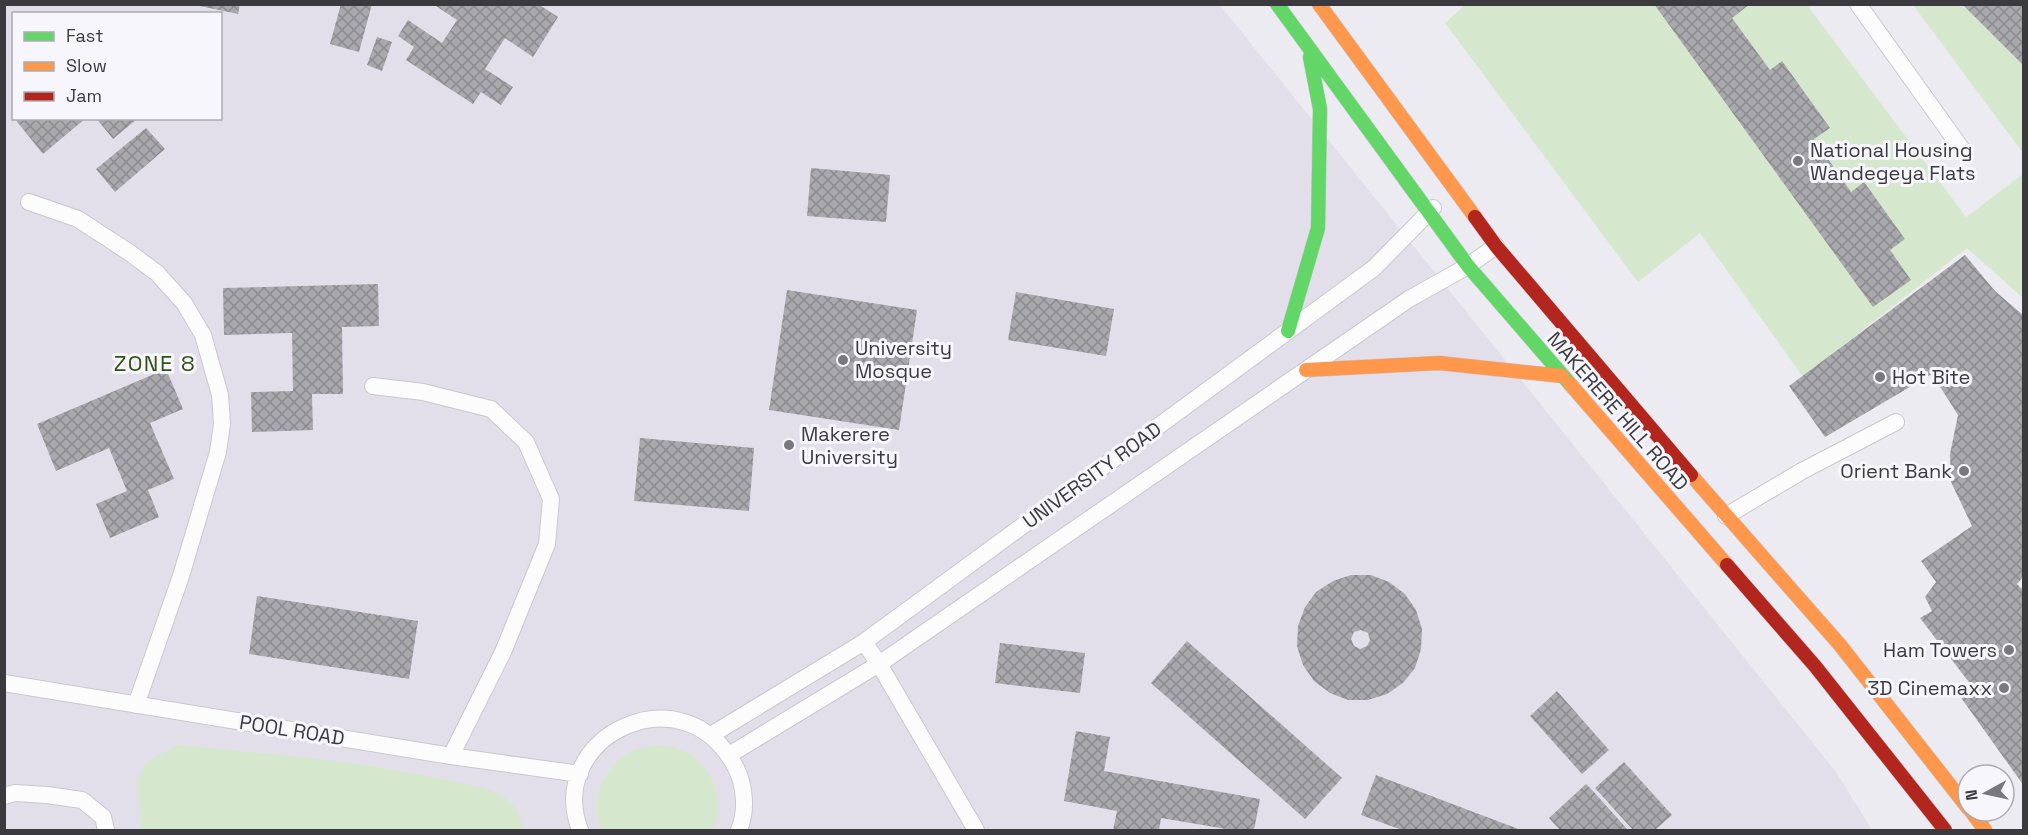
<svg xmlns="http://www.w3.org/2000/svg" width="2028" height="835" font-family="'Space Grotesk',sans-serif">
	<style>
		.built { fill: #e2dfeb; fill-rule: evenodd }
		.grass { fill: #d5e8cd }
		.building { fill: url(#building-cross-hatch); fill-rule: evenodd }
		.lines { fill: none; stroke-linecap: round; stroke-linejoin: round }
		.lane-casing { stroke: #c9c8cd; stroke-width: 18 }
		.fast-casing { stroke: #c9c8cd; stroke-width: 15 }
		.slow-casing { stroke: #c9c8cd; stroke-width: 15 }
		.jam-casing { stroke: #c9c8cd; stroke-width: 15 }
		.lane { stroke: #fcfcfd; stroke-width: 16 }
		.fast { stroke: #63d668; stroke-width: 14 }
		.slow { stroke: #ff974d; stroke-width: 14 }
		.jam { stroke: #b3261e; stroke-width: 14 }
		.poi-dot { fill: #79787d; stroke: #f8f6fd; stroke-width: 2 }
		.labels { text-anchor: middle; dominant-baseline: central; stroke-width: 6; stroke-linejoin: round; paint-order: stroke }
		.poi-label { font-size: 20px; fill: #3b3a3f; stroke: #f8f6fd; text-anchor: start }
		.street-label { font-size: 20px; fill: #3b3a3f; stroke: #f8f6fd }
		.quarter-label { font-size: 22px; letter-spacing: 1.5px; fill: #2e5314; stroke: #f8f6fd }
	</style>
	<defs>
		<pattern id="building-cross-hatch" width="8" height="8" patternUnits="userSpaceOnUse" patternTransform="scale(1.5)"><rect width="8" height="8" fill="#a9a8ad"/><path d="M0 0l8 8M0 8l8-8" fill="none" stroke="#8b8a8e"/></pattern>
	</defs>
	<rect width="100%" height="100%" fill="#ecebf1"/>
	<path class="built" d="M 5,4 L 1220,5 L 1836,772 L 1872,830 L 5,830 ZM 14,14 L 220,14 L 220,118 L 14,118 Z"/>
	<path class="grass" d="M 1466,4 L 1807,5 L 1966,217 L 2023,174 L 2023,298 L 1967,248 L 1803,377 L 1700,233 L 1638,282 L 1445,23 Z
		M 1913,5 L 2023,5 L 2023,153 Z
		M 178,745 C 270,754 365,761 455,782 C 473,786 493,788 507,799 C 517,806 521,820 524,830 L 142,830 L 137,783 L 146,762 Z
		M 654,745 C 660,746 667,746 673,747 C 708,756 729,798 713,830 L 602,830 C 601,826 598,821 597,817 C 593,790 610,759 635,750 C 641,748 648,747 654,745 Z"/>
	<path class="building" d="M 190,4 L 240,4 L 238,14 Z
		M 341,4 L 372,4 L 359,52 L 330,44 Z
		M 433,4 L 538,4 L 558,17 L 533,57 L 505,38 L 485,69 L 513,87 L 501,105 L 481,92 L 473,104 L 406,60 L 414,47 L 398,36 L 408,20 L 442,43 L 457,20 Z
		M 1654,4 L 1750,4 L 1732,18 L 1770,70 L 1782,61 L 1830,128 L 1814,139 L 1851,192 L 1864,182 L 1905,239 L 1890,250 L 1911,280 L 1873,307 Z
		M 1962,4 L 2024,4 L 2024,66 Z
		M 377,37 L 392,42 L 382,71 L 367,65 Z
		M 14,118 L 86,118 L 43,154 Z
		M 96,118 L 138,118 L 113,139 Z
		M 146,128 L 165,149 L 115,192 L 96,169 Z
		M 811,168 L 890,175 L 886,222 L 807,216 Z
		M 1965,255 L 1995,291 L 2024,316 L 2024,576 L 2017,584 L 2024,591 L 2024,786 L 1957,692 L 1971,685 L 1920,618 L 1932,611 L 1925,597 L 1936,582 L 1921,561 L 1972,526 L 1951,482 L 1950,454 L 1958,415 L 1932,374 L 1825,437 L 1789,386 Z
		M 378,284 L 379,326 L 342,327 L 343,394 L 312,394 L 313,430 L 252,432 L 251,392 L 293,391 L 292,333 L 224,335 L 223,288 Z
		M 787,290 L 917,310 L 899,430 L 769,410 Z
		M 1016,292 L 1114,309 L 1106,356 L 1008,340 Z
		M 166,369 L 183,409 L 150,423 L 174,479 L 148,490 L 159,517 L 110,538 L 96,504 L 127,491 L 109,448 L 56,471 L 37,424 Z
		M 640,438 L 754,448 L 749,511 L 634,501 Z
		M 1351,575 L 1371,575 L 1389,582 L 1405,594 L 1416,610 L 1422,629 L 1421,649 L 1415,668 L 1403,683 L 1387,694 L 1368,700 L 1348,700 L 1330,693 L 1314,681 L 1303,665 L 1297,646 L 1298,626 L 1305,607 L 1316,592 L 1333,581 ZM 1361,630 L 1368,633 L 1370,640 L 1367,646 L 1360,649 L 1354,646 L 1351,639 L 1354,632 Z
		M 257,596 L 418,621 L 409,679 L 249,654 Z
		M 1187,641 L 1342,778 L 1305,819 L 1151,683 Z
		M 1000,643 L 1085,653 L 1080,693 L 995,683 Z
		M 1557,691 L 1609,750 L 1582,774 L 1530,716 Z
		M 1076,731 L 1110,737 L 1104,771 L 1260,799 L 1254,830 L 1232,830 L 1161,818 L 1159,830 L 1113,830 L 1117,811 L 1064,801 Z
		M 1624,762 L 1672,815 L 1655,830 L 1633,830 L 1595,788 Z
		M 1376,775 L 1521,830 L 1402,830 L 1361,815 Z
		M 1586,784 L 1593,791 L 1628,830 L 1560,830 L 1549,818 Z"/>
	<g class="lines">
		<g class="lane-casing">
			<path id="lane" d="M 1858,4 L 1961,148
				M 29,202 L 78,219 L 130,253 L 157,273 L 184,303 L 203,335 L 220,395 L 222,424 L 218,452 L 181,576 L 136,705
				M 373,386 L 423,392 L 491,409 L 526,442 L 551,499 L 547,544 L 503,652 L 451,756
				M 1726,516 L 1802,471 L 1896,422
				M 864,642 L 879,664 L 976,830
				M 4,683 L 451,756 L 580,774
				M 711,735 L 864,642 L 1374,268 L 1433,208
				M 729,755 L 879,664 L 1409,299 L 1468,266 L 1496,246
				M 4,796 L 15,793 L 47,795 L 82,800 L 103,817 L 106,830
				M 580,830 C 544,736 685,668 736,768 C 745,786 747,811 739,830"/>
		</g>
		<g class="fast-casing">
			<path id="fast" d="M 1277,4 L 1468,266 L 1570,384
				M 1288,331 L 1318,228 L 1320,109 L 1310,57"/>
		</g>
		<g class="slow-casing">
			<path id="slow" d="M 1319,4 L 1475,217
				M 1306,370 L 1439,363 L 1562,376
				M 1570,384 L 1727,565
				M 1691,475 L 1840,645 L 1968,808
				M 1971,811 L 1985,830"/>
		</g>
		<g class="jam-casing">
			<path id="jam" d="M 1475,217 L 1496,246 L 1691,475
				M 1727,565 L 1815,666 L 1945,830"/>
		</g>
		<use href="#lane" class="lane"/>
		<use href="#fast" class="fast"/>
		<use href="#slow" class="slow"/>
		<use href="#jam" class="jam"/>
	</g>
	<g class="poi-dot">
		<circle cx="1798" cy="161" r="6"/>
		<circle cx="843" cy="360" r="6"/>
		<circle cx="1880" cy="377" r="6"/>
		<circle cx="789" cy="445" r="6"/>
		<circle cx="1964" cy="471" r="6"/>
		<circle cx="2009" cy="650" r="6"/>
		<circle cx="2004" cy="688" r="6"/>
	</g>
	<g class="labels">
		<g class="poi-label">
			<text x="1810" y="150">National Housing<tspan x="1810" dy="23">Wandegeya Flats</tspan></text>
			<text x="855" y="348">University<tspan x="855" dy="23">Mosque</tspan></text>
			<text x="1892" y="377">Hot Bite</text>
			<text x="801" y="434">Makerere<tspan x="801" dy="23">University</tspan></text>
			<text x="1952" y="471" text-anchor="end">Orient Bank</text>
			<text x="1997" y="650" text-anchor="end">Ham Towers</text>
			<text x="1992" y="688" text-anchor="end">3D Cinemaxx</text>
		</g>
		<g class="street-label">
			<text transform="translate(1618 411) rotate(49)">MAKERERE HILL ROAD</text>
			<text transform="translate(1092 475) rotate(-36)">UNIVERSITY ROAD</text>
			<text transform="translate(292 730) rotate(9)">POOL ROAD</text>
		</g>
		<g class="quarter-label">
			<text x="155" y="363">ZONE 8</text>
		</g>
	</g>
	<rect width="2028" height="835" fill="none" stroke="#3b3a3f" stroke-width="12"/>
	<rect x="12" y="12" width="210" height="108" fill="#f8f6fd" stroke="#acabb1" stroke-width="1.5"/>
	<rect x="24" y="32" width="30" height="9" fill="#63d668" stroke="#acabb1" stroke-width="1.5"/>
	<text x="66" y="42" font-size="18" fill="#3b3a3f">Fast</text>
	<rect x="24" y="62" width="30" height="9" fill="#ff974d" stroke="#acabb1" stroke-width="1.5"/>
	<text x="66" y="72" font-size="18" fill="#3b3a3f">Slow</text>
	<rect x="24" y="92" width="30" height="9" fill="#b3261e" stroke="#acabb1" stroke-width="1.5"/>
	<text x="66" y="102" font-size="18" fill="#3b3a3f">Jam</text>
	<g transform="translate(1986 793) rotate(262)"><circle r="28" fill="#f8f6fd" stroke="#acabb1" stroke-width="1.5"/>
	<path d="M0-4.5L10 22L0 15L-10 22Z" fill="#79787d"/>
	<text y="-9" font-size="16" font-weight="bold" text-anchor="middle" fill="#3b3a3f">N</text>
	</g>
</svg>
